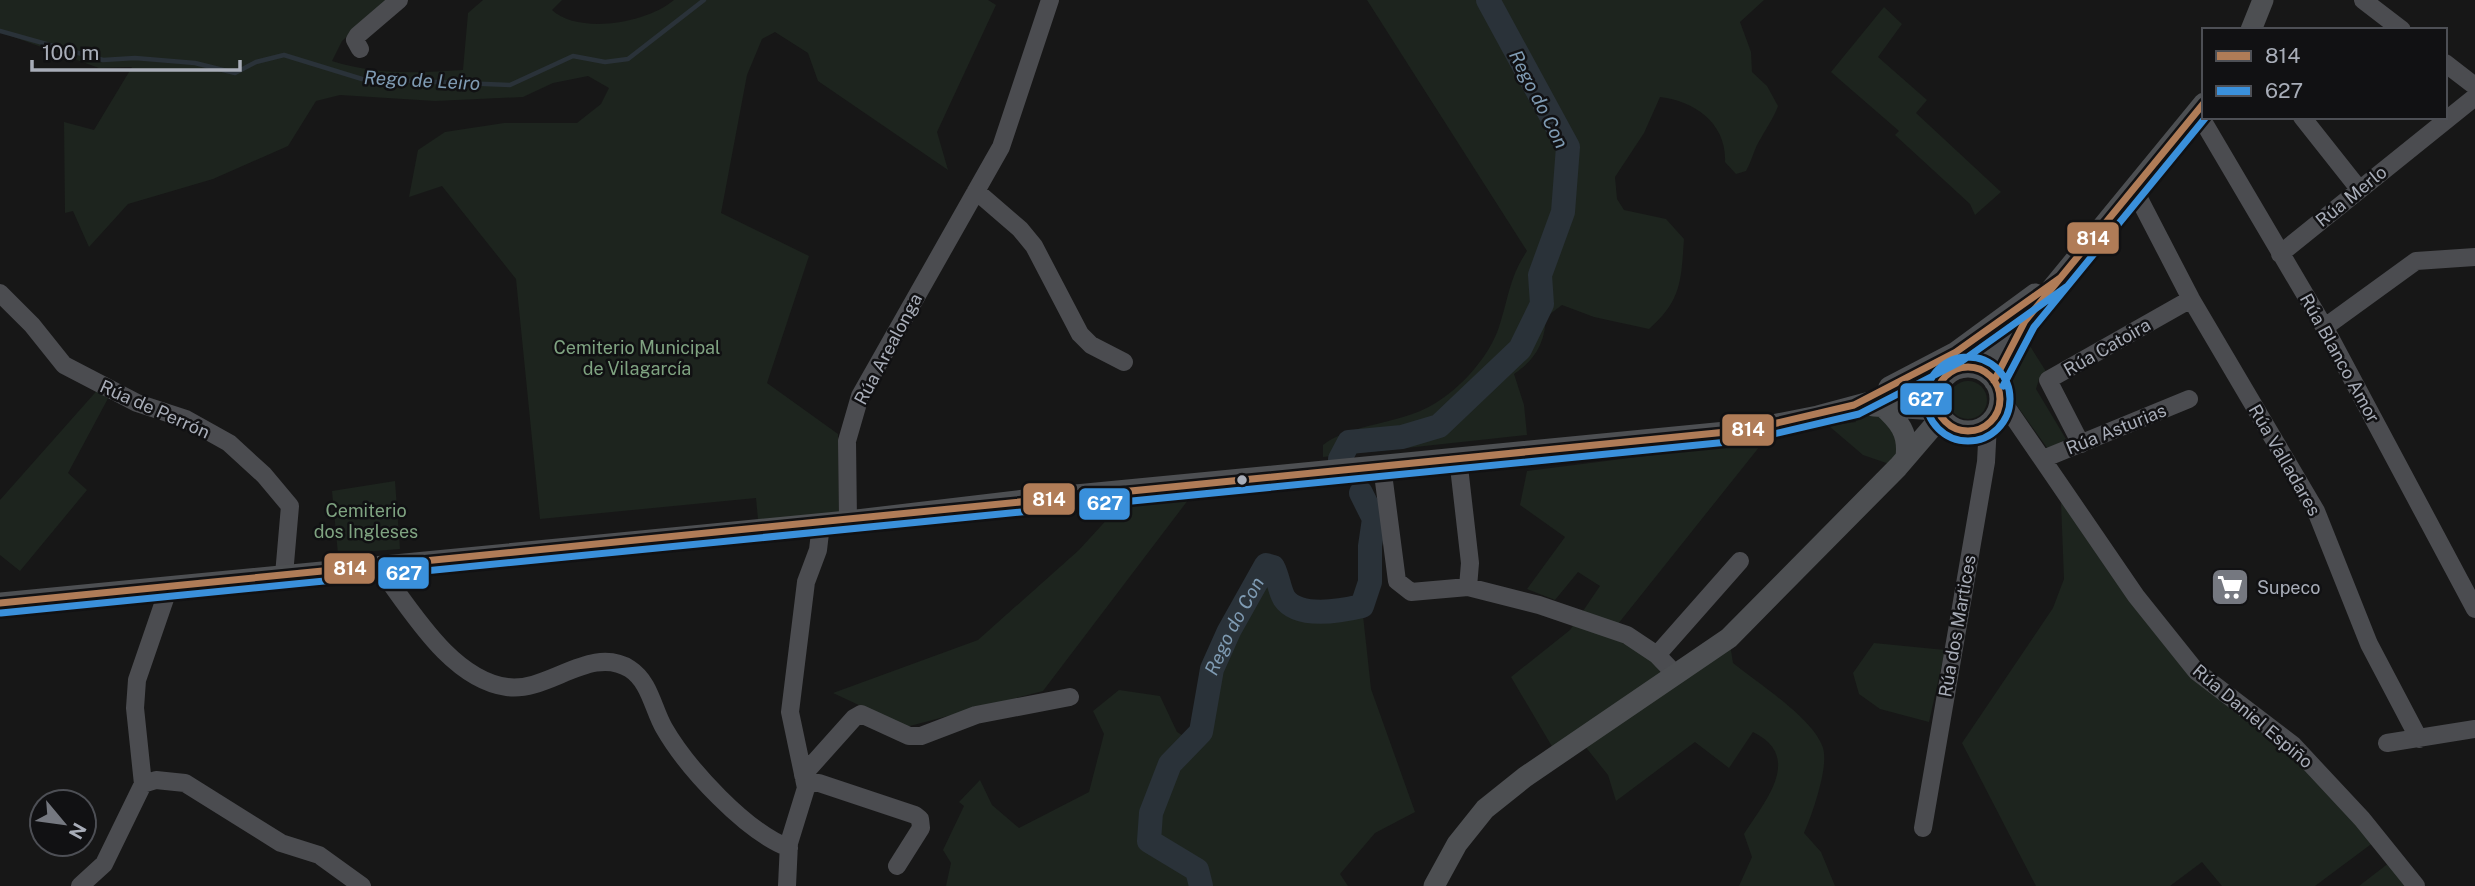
<svg xmlns="http://www.w3.org/2000/svg" width="2475" height="886" font-family="'Public Sans',sans-serif">
	<style>
		.green { fill: #1d241e }
		.lines { fill: none; stroke-linecap: round; stroke-linejoin: round }
		.stream { stroke: #2a3239; stroke-width: 4.5 }
		.river { stroke: #2a3239; stroke-width: 24 }
		.minor { stroke: #4b4c50; stroke-width: 18 }
		.major { stroke: #4d4f52; stroke-width: 21 }
		.bus-1-casing { stroke: #111113; stroke-width: 12 }
		.bus-2-casing { stroke: #111113; stroke-width: 12 }
		.bus-1 { stroke: #b07c57; stroke-width: 7 }
		.bus-2 { stroke: #3a90db; stroke-width: 7 }
		.bus-dot { fill: #a8adb8; stroke: #111113; stroke-width: 2.5 }
		.labels { text-anchor: middle; dominant-baseline: central; stroke-width: 5; stroke-linejoin: round; paint-order: stroke }
		.street-label { font-size: 18px; fill: #a8adb8; stroke: #111113 }
		.park-label { font-size: 18px; fill: #7fa381; stroke: #111113 }
		.poi-label { font-size: 18px; fill: #a8adb8; stroke: #111113; text-anchor: start }
		.water-label { font-size: 19px; font-style: italic; fill: #7f9bb3; stroke: #111113 }
		.line-badge { stroke: #111113; stroke-width: 2.5 }
		.badge-label { font-size: 19px; text-anchor: middle; font-weight: bold; fill: #fff }
	</style>
	<rect width="100%" height="100%" fill="#171717"/>
	<path class="green" d="M 0,0 L 387,0 L 342,41 L 332,61 C 375,75 419,73 463,70 L 468,13 L 483,0 L 562,0 L 552,10 C 579,35 647,23 674,0 L 988,0 L 996,5 L 937,132 L 948,170 L 818,81 L 808,53 L 775,32 L 762,39 L 747,75 L 721,213 L 809,256 L 767,383 L 838,434 L 839,522 L 759,530 L 756,498 L 540,519 L 516,279 L 442,186 L 409,197 L 418,150 L 445,132 L 504,123 L 577,123 L 601,104 L 609,88 L 588,76 L 553,83 L 523,97 L 435,101 L 340,95 L 316,101 L 288,146 L 213,179 L 128,204 L 89,247 L 73,211 L 65,213 L 64,122 L 94,130 L 132,67 L 99,68 L 0,32 Z
		M 1367,0 L 1764,0 L 1740,22 L 1751,52 L 1752,72 L 1767,86 L 1778,106 C 1773,119 1767,127 1761,138 C 1754,148 1752,161 1746,171 L 1736,174 L 1725,162 C 1727,124 1695,101 1660,97 L 1644,133 L 1615,177 L 1617,199 L 1624,210 L 1666,219 L 1684,239 C 1681,280 1682,300 1649,329 L 1594,317 L 1562,305 L 1546,317 C 1545,343 1535,360 1514,374 L 1524,405 L 1527,435 L 1323,457 L 1323,445 C 1349,424 1401,424 1434,404 C 1461,388 1489,357 1499,327 C 1509,297 1509,278 1527,251 Z
		M 1884,7 L 1902,24 L 1878,57 L 1927,100 L 1916,113 L 2001,192 L 1975,215 L 1970,204 L 1895,135 L 1899,131 L 1831,72 Z
		M 2030,346 L 2047,373 L 2039,379 L 2036,389 L 2066,439 L 2048,449 L 2010,396 L 2013,380 Z
		M1949 400a19 19 0 1 1 38 0a19 19 0 1 1-38 0Z
		M 101,386 L 112,391 L 68,473 L 87,490 L 20,571 L 0,555 L 0,500 Z
		M 1849,406 L 1900,422 L 1898,467 L 1863,455 L 1829,426 L 1856,422 Z
		M 1764,441 L 1610,634 L 1653,661 L 1666,681 L 1729,638 L 1733,663 C 1759,684 1814,719 1823,748 C 1829,767 1812,815 1804,833 L 1821,852 L 1835,886 L 1739,886 L 1752,857 L 1744,834 C 1765,801 1804,757 1753,732 L 1729,768 L 1695,742 L 1616,801 L 1608,775 L 1580,740 L 1557,755 L 1511,677 L 1570,630 L 1600,586 L 1578,572 L 1555,600 L 1527,589 L 1565,537 L 1520,505 L 1527,471 Z
		M 395,481 L 400,549 L 338,554 L 332,491 Z
		M 1201,483 L 1043,691 L 906,727 L 833,693 L 978,640 L 1079,550 L 1134,490 Z
		M 2061,502 L 2196,671 L 2260,717 L 2378,839 L 2315,886 L 2222,886 L 2202,862 L 2170,886 L 2036,886 L 1962,743 L 2053,608 L 2064,579 Z
		M 1273,567 C 1276,576 1279,589 1284,598 C 1298,619 1341,611 1362,606 L 1371,689 L 1415,812 L 1375,833 L 1340,874 L 1348,886 L 946,886 L 951,863 L 943,850 L 964,806 L 959,802 L 980,780 L 992,805 L 1019,828 L 1089,792 L 1104,734 L 1093,711 L 1119,690 L 1160,696 L 1177,732 L 1193,742 C 1207,716 1204,694 1213,668 C 1224,633 1250,605 1261,570 Z
		M 1874,643 L 1945,650 L 1929,722 L 1880,709 L 1859,694 L 1853,673 Z
		M 2394,859 L 2409,886 L 2359,886 Z"/>
	<g class="lines">
		<path class="stream" d="M 0,31 L 103,60 L 135,58 L 195,63 L 235,73 L 256,62 L 284,55 L 362,79 L 510,85 L 573,56 L 605,62 L 628,59 L 704,0"/>
		<g class="river">
			<path d="M 1340,459 L 1349,442 L 1402,437 L 1439,426 L 1520,349 L 1542,304 L 1540,275 L 1563,212 L 1568,147 L 1488,0"/>
			<path id="s1" d="M 1201,886 L 1197,870 L 1149,841 L 1151,813 L 1170,764 L 1201,732 L 1212,669 L 1229,631 L 1266,565 L 1273,567 C 1278,576 1279,589 1284,598 C 1298,619 1341,611 1362,606 L 1370,582 L 1370,546 L 1374,519 L 1361,493"/>
		</g>
		<path class="minor" d="M 2363,0 L 2402,30
			M 360,49 L 355,40 L 358,35 L 399,0
			M 2445,63 L 2475,86
			M 2197,111 L 2326,330 L 2475,609
			M 2302,117 L 2359,189
			M 2134,189 L 2191,299 L 2316,511 L 2369,644 L 2419,739
			M 976,191 L 1020,229 L 1034,246 L 1080,334 L 1091,345 L 1124,362
			M 2280,254 L 2475,97
			M 0,293 L 32,325 L 64,365 L 137,403 L 186,419 L 229,443 L 264,475 L 290,506 L 284,575
			M 2325,327 L 2416,261 L 2475,257
			M 1999,396 L 2136,596 L 2196,671 L 2293,745 L 2362,819 L 2416,886
			M 2081,444 L 2048,380 L 2191,299
			M 1458,458 L 1470,563 L 1468,587
			M 2043,459 L 2189,399
			M 1382,466 L 1397,581 L 1411,592 L 1468,587 L 1539,605 L 1627,635 L 1657,655 L 1676,675
			M 848,521 L 847,441 L 860,396 L 1001,147 L 1050,0
			M 378,566 C 410,608 450,679 507,687 C 548,693 591,644 630,669 C 650,682 653,709 664,728 C 687,768 746,832 789,848
			M 1657,655 L 1740,561
			M 2387,743 L 2475,729
			M 803,775 L 854,718 L 861,714 L 909,736 L 921,736 L 976,715 L 1070,697
			M 143,784 L 156,780 L 185,783 L 281,843 L 319,855 L 362,886
			M 806,788 L 811,783 L 819,783 L 915,815 L 920,819 L 921,828 L 897,866
			M 1923,828 L 1986,462 L 1988,424
			M 80,886 L 104,864 L 143,784 L 135,708 L 137,680 L 169,587
			M 787,886 L 789,843 L 806,788 L 790,712 L 806,582 L 818,550 L 821,524"/>
		<path class="major" d="M 2251,30 L 2263,0
			M 1966,367 L 2018,327
			M1936 399a32 32 0 1 1 64 0a32 32 0 1 1-64 0Z
			M 1994,381 L 2025,321 L 2204,103
			M 1889,387 L 1956,352 L 2035,294
			M 1874,406 L 1937,410
			M 1882,406 C 1899,421 1909,433 1906,457
			M 0,603 L 848,521 L 1024,500 L 1747,430 L 1818,416 L 1941,383
			M 1434,886 L 1457,844 L 1485,809 L 1525,777 L 1729,638 L 1898,467 L 1941,417"/>
		<g class="bus-1-casing">
			<path id="bus-1" d="M1936 399a32 32 0 1 1 64 0a32 32 0 1 1-64 0Z
				M 1994,381 L 2025,321 L 2204,103
				M 0,603 L 1747,430 L 1854,405 L 1956,352 L 2060,278"/>
		</g>
		<g class="bus-2-casing">
			<path id="bus-2" d="M1926 399a42 42 0 1 1 84 0a42 42 0 1 1-84 0Z
				M 2003,386 L 2034,327 L 2206,117
				M 1,613 L 1748,440 L 1859,414 L 1962,361 L 2066,287"/>
		</g>
		<use href="#bus-1" class="bus-1"/>
		<use href="#bus-2" class="bus-2"/>
	</g>
	<defs>
		<g id="supermarket-square" transform="scale(2.0125)"><rect x="-9" y="-9" width="18" height="18" rx="4" fill="#757880" stroke="#111113"/><path d="M-6-5.5h2.5l.6 2H6L4.5 2H-2.5L-4.4-4H-6ZM-1.5 3.2a1.3 1.3 0 1 0 .1 0ZM3 3.2a1.3 1.3 0 1 0 .1 0Z" fill="#fff"/></g>
	</defs>
	<g fill-rule="evenodd">
		<use href="#supermarket-square" x="2230" y="587"/>
	</g>
	<circle class="bus-dot" cx="1242" cy="480" r="6"/>
	<g class="labels">
		<g class="street-label">
			<text transform="translate(2351 196) rotate(-39)">Rúa Merlo</text>
			<text transform="translate(2107 347) rotate(-30)">Rúa Catoira</text>
			<text transform="translate(888 349) rotate(-62)">Rúa Arealonga</text>
			<text transform="translate(2340 358) rotate(61)">Rúa Blanco Amor</text>
			<text transform="translate(155 409) rotate(24)">Rúa de Perrón</text>
			<text transform="translate(2116 429) rotate(-22)">Rúa Asturias</text>
			<text transform="translate(2285 460) rotate(60)">Rúa Valladares</text>
			<text transform="translate(1957 626) rotate(-80)">Rúa dos Martices</text>
			<text transform="translate(2253 716) rotate(40)">Rúa Daniel Espiño</text>
		</g>
		<g class="park-label">
			<text x="637" y="347">Cemiterio Municipal<tspan x="637" dy="21">de Vilagarcía</tspan></text>
			<text x="366" y="510">Cemiterio<tspan x="366" dy="21">dos Ingleses</tspan></text>
		</g>
		<g class="poi-label">
			<text x="2257" y="587">Supeco</text>
		</g>
		<g class="water-label">
			<text transform="translate(422 80) rotate(3)">Rego de Leiro</text>
			<text transform="translate(1539 99) rotate(63)">Rego do Con</text>
			<text stroke="none"><textPath href="#s1" startOffset="310">Rego do Con</textPath></text>
		</g>
	</g>
	<g class="line-badge">
		<rect x="2066" y="221" width="54" height="34" rx="7" fill="#b07c57"/>
		<rect x="1899" y="382" width="54" height="34" rx="7" fill="#3a90db"/>
		<rect x="1721" y="413" width="54" height="34" rx="7" fill="#b07c57"/>
		<rect x="1022" y="482" width="54" height="34" rx="7" fill="#b07c57"/>
		<rect x="1078" y="487" width="53" height="34" rx="7" fill="#3a90db"/>
		<rect x="323" y="552" width="53" height="33" rx="7" fill="#b07c57"/>
		<rect x="377" y="556" width="53" height="34" rx="7" fill="#3a90db"/>
	</g>
	<g class="badge-label">
		<text x="2093" y="245">814</text>
		<text x="1926" y="406">627</text>
		<text x="1748" y="436">814</text>
		<text x="1049" y="506">814</text>
		<text x="1105" y="510">627</text>
		<text x="350" y="575">814</text>
		<text x="404" y="580">627</text>
	</g>
	<rect x="2202" y="28" width="245" height="91" fill="#111113" stroke="#4d4f55" stroke-width="2"/>
	<rect x="2216" y="51" width="35" height="10" fill="#b07c57" stroke="#4d4f55" stroke-width="2"/>
	<text x="2265" y="63" font-size="21" fill="#a8adb8">814</text>
	<rect x="2216" y="86" width="35" height="10" fill="#3a90db" stroke="#4d4f55" stroke-width="2"/>
	<text x="2265" y="98" font-size="21" fill="#a8adb8">627</text>
	<g transform="translate(63 823) rotate(119)"><circle r="33" fill="#111113" stroke="#4d4f55" stroke-width="2"/>
	<path d="M0-5L12 26L0 18L-12 26Z" fill="#757880"/>
	<text y="-10" font-size="19" font-weight="bold" text-anchor="middle" fill="#a8adb8">N</text>
	</g>
	<path d="M32 60v10h208v-10" fill="none" stroke="#a8adb8" stroke-width="3.5"/>
	<text x="42" y="60" font-size="21" fill="#a8adb8" stroke="#111113" stroke-width="5" paint-order="stroke">100 m</text>
</svg>
